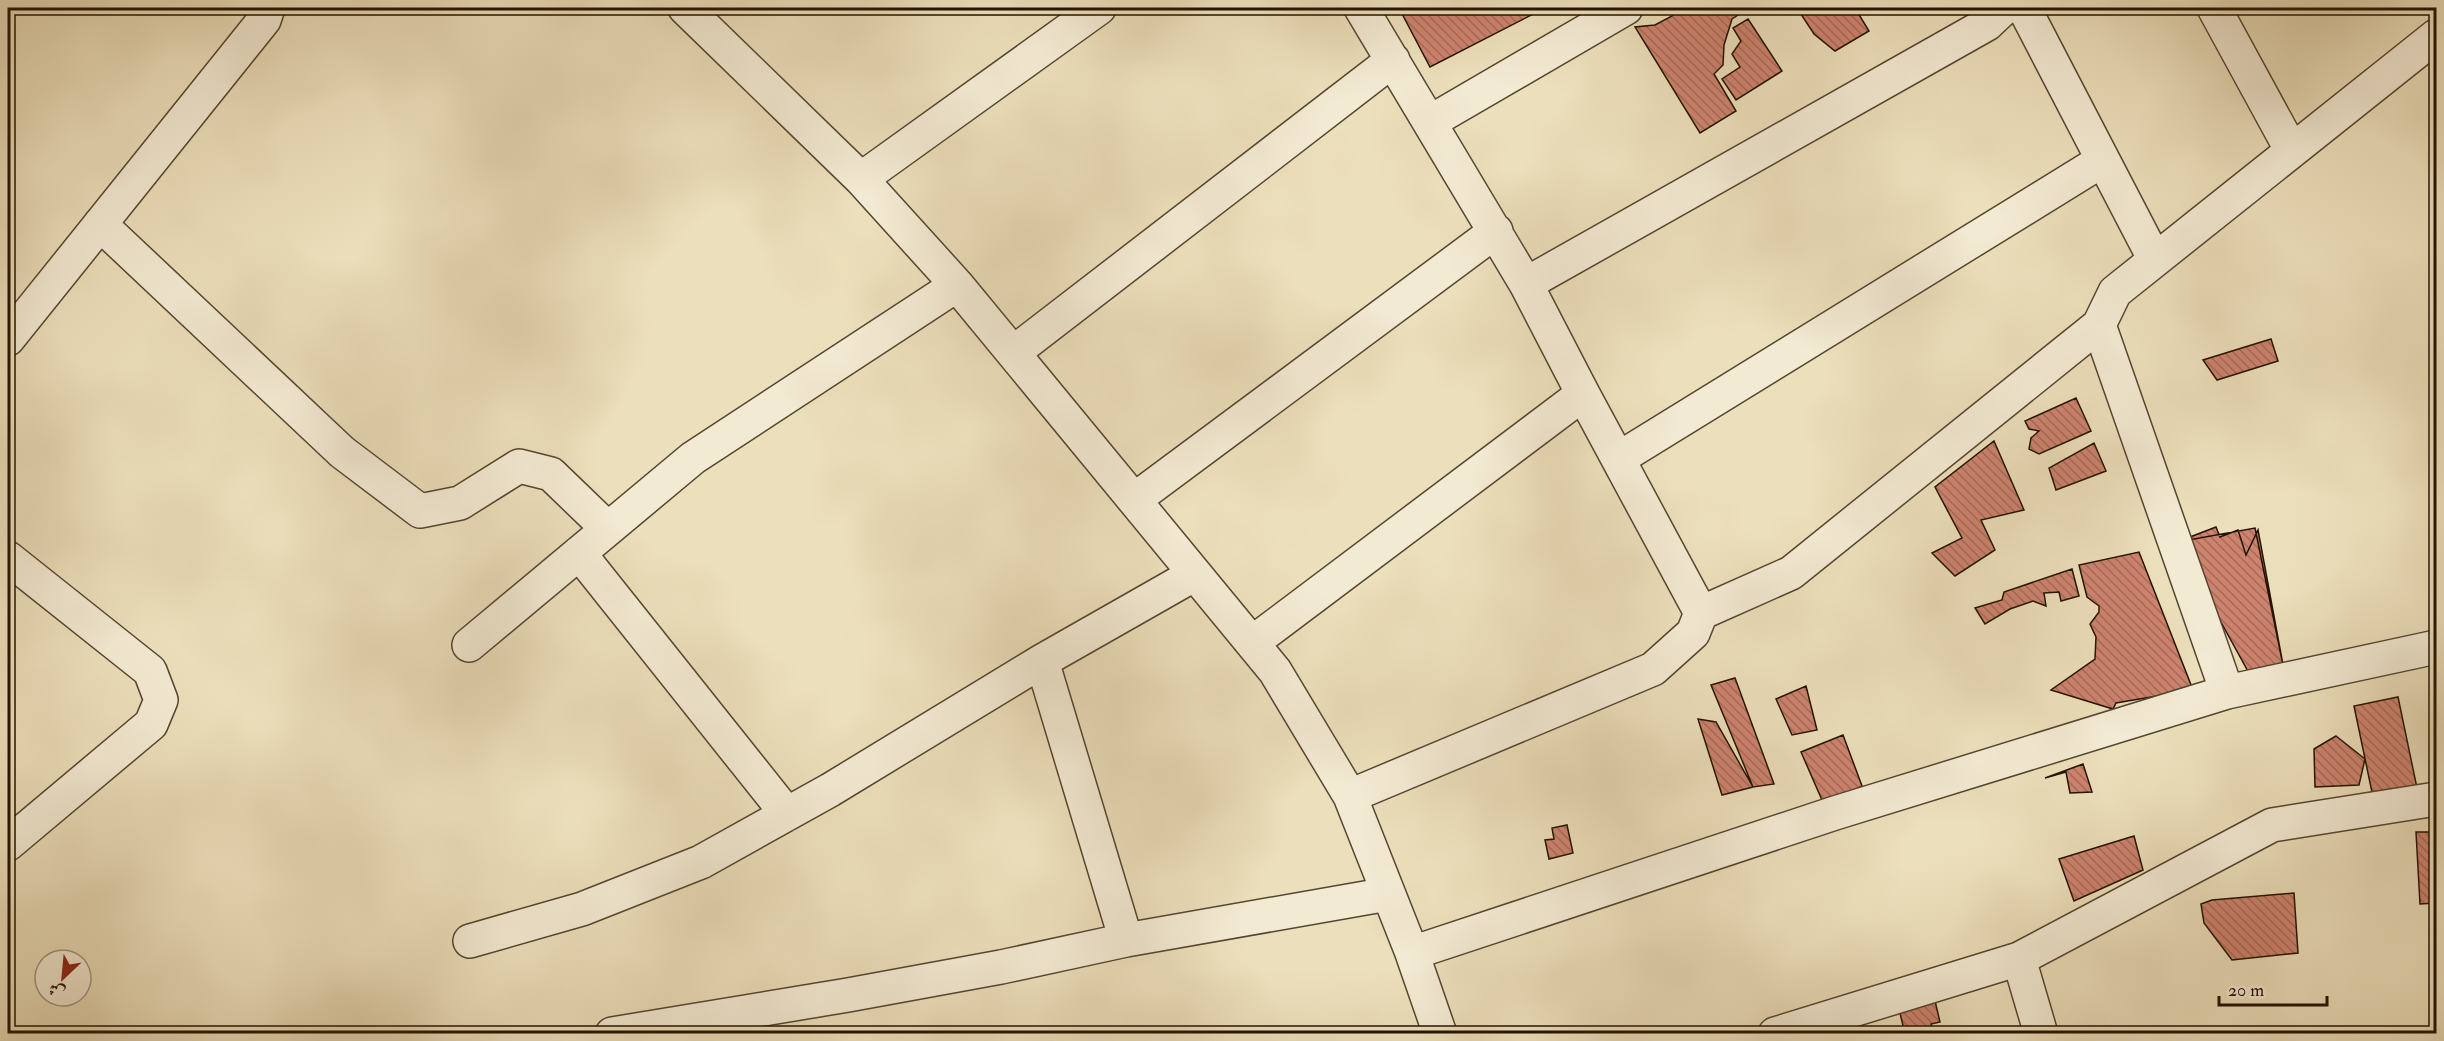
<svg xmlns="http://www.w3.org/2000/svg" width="2444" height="1041" font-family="'IM FELL Double Pica',Amiri,serif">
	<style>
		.building { fill: url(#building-back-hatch); stroke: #221300; stroke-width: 1.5 }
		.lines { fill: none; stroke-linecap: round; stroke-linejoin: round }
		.minor-casing { stroke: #54462f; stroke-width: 36 }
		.minor { stroke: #f3ead3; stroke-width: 33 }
	</style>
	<defs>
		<pattern id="building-back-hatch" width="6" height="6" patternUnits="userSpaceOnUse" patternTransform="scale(1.5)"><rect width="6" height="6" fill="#ce836f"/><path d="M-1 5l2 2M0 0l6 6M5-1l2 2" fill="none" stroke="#a76a59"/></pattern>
	</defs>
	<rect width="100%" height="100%" fill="#ecdfbb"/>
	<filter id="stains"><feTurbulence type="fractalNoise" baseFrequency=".00333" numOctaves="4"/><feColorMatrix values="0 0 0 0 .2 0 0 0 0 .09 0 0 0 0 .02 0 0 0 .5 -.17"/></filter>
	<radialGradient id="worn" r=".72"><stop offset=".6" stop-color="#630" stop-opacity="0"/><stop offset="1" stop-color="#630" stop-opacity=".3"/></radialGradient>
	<path class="building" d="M 1399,8 L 1545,8 L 1430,67 Z
		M 1676,8 L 1738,8 L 1741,13 L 1732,19 L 1724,45 L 1723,65 L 1714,74 L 1736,111 L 1700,133 L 1635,27 L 1655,25 L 1672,16 Z
		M 1797,8 L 1855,8 L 1869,31 L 1835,51 L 1814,34 Z
		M 1748,19 L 1782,71 L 1736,100 L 1722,79 L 1740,67 L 1732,54 L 1741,41 L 1733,28 Z
		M 2271,339 L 2278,361 L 2217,380 L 2203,360 Z
		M 2076,398 L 2091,431 L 2039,454 L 2029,449 L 2031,438 L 2039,431 L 2029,429 L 2025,421 Z
		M 1994,441 L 2024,510 L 1981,520 L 1995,550 L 1955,576 L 1932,553 L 1962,538 L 1935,487 Z
		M 2094,443 L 2106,471 L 2056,490 L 2049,468 Z
		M 2216,527 L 2220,537 L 2238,530 L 2246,555 L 2258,530 L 2284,670 L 2250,675 L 2177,542 Z
		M 2255,528 L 2284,670 L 2250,675 L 2177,542 Z
		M 2139,552 L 2193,690 L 2116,703 L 2113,709 L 2051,690 L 2095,659 L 2096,637 L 2090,624 L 2099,612 L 2099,606 L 2087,597 L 2079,565 Z
		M 2072,569 L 2079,596 L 2061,601 L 2059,592 L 2044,593 L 2046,606 L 2033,601 L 2010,609 L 1985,624 L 1975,608 L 2002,600 L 2004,592 Z
		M 1735,678 L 1774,784 L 1753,787 L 1711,685 Z
		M 1806,686 L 1817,730 L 1792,735 L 1776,699 Z
		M 2398,697 L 2417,788 L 2373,797 L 2354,706 Z
		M 1698,719 L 1716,722 L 1753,787 L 1722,795 Z
		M 1843,735 L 1862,786 L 1825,807 L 1801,752 Z
		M 2336,736 L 2365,759 L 2359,785 L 2315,787 L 2314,749 Z
		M 2083,764 L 2092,792 L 2070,793 L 2066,772 L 2045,778 Z
		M 1567,825 L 1573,853 L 1549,859 L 1545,840 L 1554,839 L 1552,828 Z
		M 2416,832 L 2436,832 L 2436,903 L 2420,904 Z
		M 2134,836 L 2143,870 L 2074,901 L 2059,859 Z
		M 2294,893 L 2298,953 L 2232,960 L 2204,923 L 2201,904 L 2212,900 Z
		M 1935,1001 L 1940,1022 L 1931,1024 L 1934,1034 L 1905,1034 L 1899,1009 Z"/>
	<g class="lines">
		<g class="minor-casing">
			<path id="minor" d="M 685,8 L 861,179 L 957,285 L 1275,671 L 1350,796 L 1412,953 L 1440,1034
				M 2024,8 L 2155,260
				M 2214,8 L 2292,151
				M 1430,122 L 1626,8
				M 861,179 L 1099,8
				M 100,224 L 342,452 L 420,511 L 460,503 L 519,466 L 551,474 L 608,529
				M 1526,284 L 1987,24 L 2004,8
				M 8,339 L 264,20 L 268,8
				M 1013,353 L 1393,60
				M 1618,459 L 2103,160
				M 1134,500 L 1496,231
				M 579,553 L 787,814
				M 8,558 L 150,671 L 161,700 L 151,724 L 8,844
				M 1701,613 L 1791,573 L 2099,325
				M 1252,643 L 1583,394
				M 469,645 L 693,458 L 957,285
				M 1042,661 L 1126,940
				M 2227,692 L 2099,325 L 2115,292 L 2436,36
				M 1350,796 L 1653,669 L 1693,633 L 1701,613 L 1583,394 L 1526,284 L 1361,8
				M 470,941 L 582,909 L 701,862 L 830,790 L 1042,661 L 1195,574
				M 1412,953 L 1835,813 L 2227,692 L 2436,647
				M 2019,959 L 2041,1034
				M 612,1034 L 848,995 L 1001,967 L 1126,940 L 1388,894
				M 1775,1034 L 2019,959 L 2272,825 L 2436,799"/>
		</g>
		<use href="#minor" class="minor"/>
	</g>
	<rect width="2444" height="1041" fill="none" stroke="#ecdfbb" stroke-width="30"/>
	<rect x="9" y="9" width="2426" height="1023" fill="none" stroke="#221300" stroke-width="3"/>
	<rect x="15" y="15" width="2414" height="1011" fill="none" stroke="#221300" stroke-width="1.5"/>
	<g transform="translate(63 978) rotate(206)"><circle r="28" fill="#f3ead3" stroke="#9f947f" stroke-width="1.5"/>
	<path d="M0-4.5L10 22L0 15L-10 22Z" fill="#8f2418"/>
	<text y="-9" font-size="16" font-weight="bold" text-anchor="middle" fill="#221300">ش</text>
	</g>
	<path d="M2219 996v9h108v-9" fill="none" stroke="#221300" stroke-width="3"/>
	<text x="2228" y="996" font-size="18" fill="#221300" stroke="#f3ead3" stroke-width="4.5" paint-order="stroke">20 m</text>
	<rect width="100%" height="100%" filter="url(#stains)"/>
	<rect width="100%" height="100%" fill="url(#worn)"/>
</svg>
